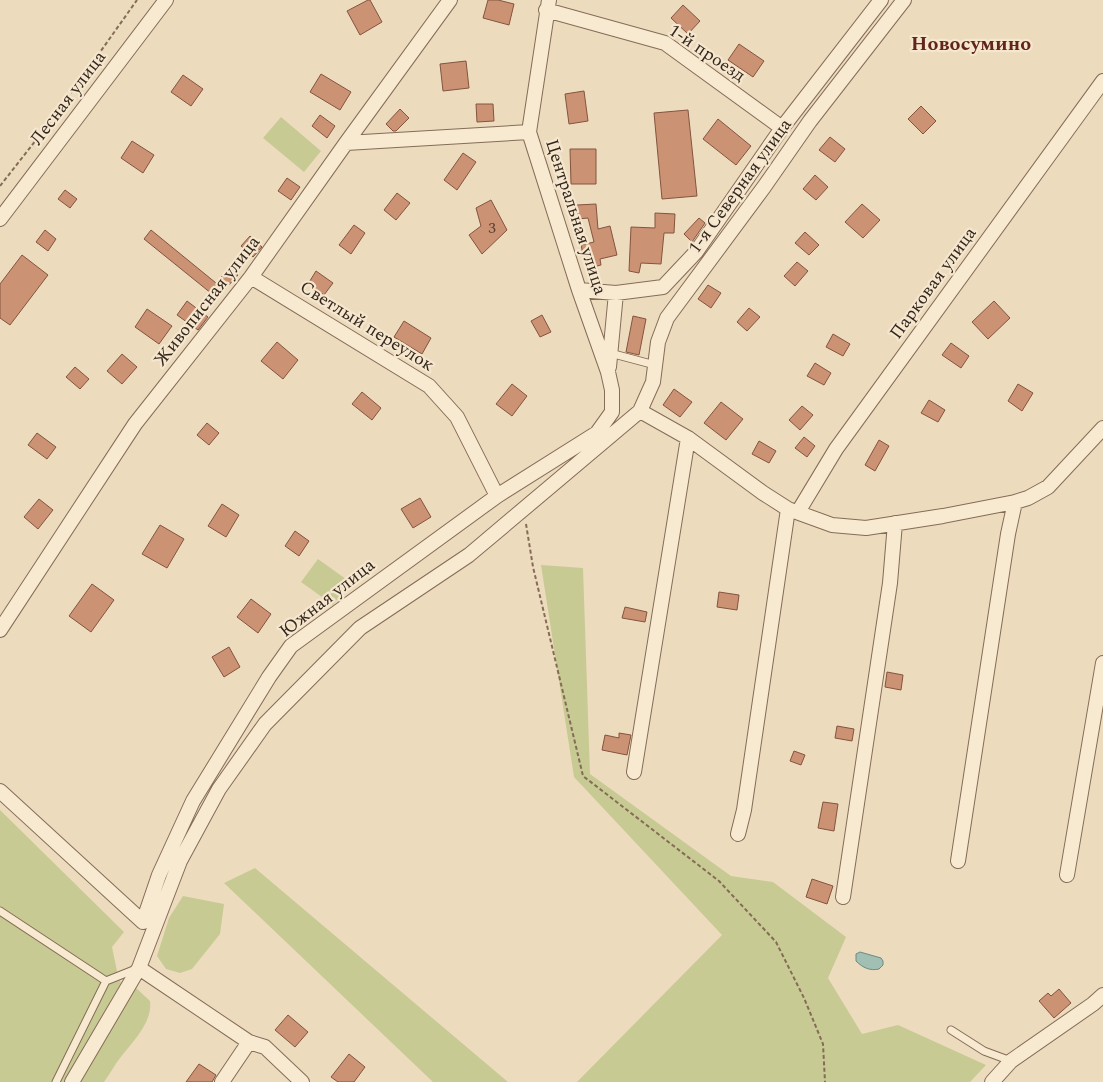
<svg xmlns="http://www.w3.org/2000/svg" width="1103" height="1082" font-family="Spectral,serif">
	<style>
		.green { fill: #c8ca93 }
		.water { fill: #a2bfb4; stroke: #698c81 }
		.building { fill: #cb9274; stroke: #84543e }
		.lines { fill: none; stroke-linecap: round; stroke-linejoin: round }
		.service-casing { stroke: #856c57; stroke-width: 9 }
		.minor-casing { stroke: #856c57; stroke-width: 16 }
		.path { stroke: #856c57; stroke-width: 2; stroke-dasharray: 4 2.5; stroke-linecap: butt }
		.service { stroke: #f8e9d1; stroke-width: 7 }
		.minor { stroke: #f8e9d1; stroke-width: 14 }
		.labels { text-anchor: middle; dominant-baseline: central; stroke-width: 4.5; stroke-linejoin: round; paint-order: stroke }
		.number-label { font-size: 15px; fill: #5a4132 }
		.street-label { font-size: 18px; fill: #34261c; stroke: #f5e6ce }
		.quarter-label { font-size: 20px; font-weight: bold; fill: #61251c; stroke: #f5e6ce }
	</style>
	<rect width="100%" height="100%" fill="#eddbbe"/>
	<path class="green" d="M 281,117 L 321,151 L 304,172 L 263,138 Z
		M 318,559 L 350,582 L 333,605 L 301,582 Z
		M 541,565 L 583,568 L 590,774 L 731,876 L 773,882 L 846,937 L 828,978 L 862,1034 L 898,1025 L 986,1065 L 970,1082 L 577,1082 L 722,935 L 574,777 Z
		M 0,810 L 124,932 L 112,947 L 118,976 L 121,983 L 64,1082 L 0,1082 Z
		M 255,868 L 508,1082 L 433,1082 L 224,883 Z
		M 183,896 L 224,904 L 220,934 L 192,969 L 180,973 L 166,969 L 157,956 L 169,918 Z
		M 135,987 L 150,1001 C 153,1024 130,1044 117,1062 C 113,1068 109,1075 104,1082 L 79,1082 Z"/>
	<path class="water" d="M 860,952 L 881,958 L 883,961 L 883,965 L 879,969 C 870,971 863,968 856,961 L 856,954 Z"/>
	<path class="building" d="M 368,0 L 370,0 L 382,22 L 360,35 L 347,11 Z
		M 488,0 L 498,0 L 514,4 L 509,25 L 483,18 Z
		M 683,5 L 700,21 L 688,34 L 671,18 Z
		M 739,44 L 764,61 L 753,77 L 728,60 Z
		M 466,61 L 469,88 L 443,91 L 440,64 Z
		M 321,74 L 351,92 L 340,110 L 310,92 Z
		M 183,75 L 203,89 L 191,106 L 171,92 Z
		M 584,91 L 588,121 L 569,124 L 565,94 Z
		M 476,104 L 493,104 L 494,121 L 477,122 Z
		M 921,106 L 936,121 L 923,134 L 908,119 Z
		M 400,109 L 409,118 L 396,131 L 393,131 L 386,124 Z
		M 688,110 L 697,196 L 662,199 L 654,113 Z
		M 320,115 L 335,126 L 327,138 L 312,126 Z
		M 718,119 L 751,146 L 736,165 L 703,139 Z
		M 830,137 L 845,149 L 835,162 L 819,150 Z
		M 132,141 L 154,155 L 143,173 L 121,158 Z
		M 570,149 L 596,149 L 596,184 L 571,184 Z
		M 463,153 L 476,162 L 457,190 L 444,180 Z
		M 815,175 L 828,187 L 816,200 L 803,189 Z
		M 287,178 L 300,187 L 291,200 L 278,191 Z
		M 65,190 L 77,199 L 70,208 L 58,199 Z
		M 397,193 L 410,203 L 396,220 L 384,210 Z
		M 491,200 L 507,230 L 482,254 L 469,235 L 481,226 L 476,208 Z
		M 596,204 L 598,229 L 610,226 L 617,255 L 600,259 L 601,265 L 586,269 L 581,245 L 594,242 L 588,218 L 578,219 L 577,205 Z
		M 862,204 L 880,220 L 863,238 L 845,222 Z
		M 655,213 L 675,214 L 674,233 L 664,233 L 661,264 L 641,263 L 639,273 L 629,271 L 631,227 L 655,228 Z
		M 699,218 L 705,223 L 692,242 L 684,234 Z
		M 354,225 L 365,233 L 351,254 L 339,245 Z
		M 45,230 L 56,239 L 48,251 L 36,242 Z
		M 151,230 L 216,283 L 229,268 L 238,275 L 217,298 L 144,239 Z
		M 805,232 L 819,245 L 809,255 L 795,243 Z
		M 250,236 L 262,247 L 253,257 L 241,246 Z
		M 22,255 L 48,275 L 10,325 L 0,318 L 0,284 Z
		M 797,262 L 808,271 L 795,286 L 784,276 Z
		M 316,271 L 333,283 L 324,295 L 308,284 Z
		M 708,285 L 721,293 L 711,308 L 698,299 Z
		M 187,301 L 208,317 L 198,330 L 177,315 Z
		M 994,301 L 1010,318 L 988,339 L 972,322 Z
		M 749,308 L 760,317 L 747,331 L 737,322 Z
		M 147,309 L 172,326 L 159,344 L 135,327 Z
		M 542,315 L 551,332 L 540,337 L 531,321 Z
		M 633,316 L 646,319 L 639,355 L 626,352 Z
		M 404,321 L 431,338 L 422,354 L 394,337 Z
		M 833,334 L 850,344 L 843,356 L 826,347 Z
		M 277,342 L 298,360 L 283,379 L 261,361 Z
		M 951,343 L 969,356 L 961,368 L 942,355 Z
		M 122,354 L 137,367 L 122,384 L 107,371 Z
		M 815,363 L 831,373 L 824,385 L 807,376 Z
		M 75,367 L 89,379 L 80,389 L 66,377 Z
		M 512,384 L 527,396 L 512,416 L 496,404 Z
		M 1018,384 L 1033,393 L 1022,411 L 1008,401 Z
		M 674,389 L 692,402 L 680,417 L 663,405 Z
		M 362,392 L 381,408 L 372,420 L 352,404 Z
		M 929,400 L 945,410 L 938,422 L 921,413 Z
		M 721,402 L 743,419 L 726,440 L 704,423 Z
		M 802,406 L 813,415 L 800,430 L 789,420 Z
		M 207,423 L 219,433 L 209,445 L 197,435 Z
		M 37,433 L 56,447 L 47,459 L 28,445 Z
		M 804,437 L 815,446 L 807,457 L 795,448 Z
		M 879,440 L 889,446 L 875,471 L 865,465 Z
		M 759,441 L 776,451 L 769,463 L 752,454 Z
		M 420,498 L 431,517 L 413,528 L 401,509 Z
		M 39,499 L 53,510 L 38,529 L 24,517 Z
		M 222,504 L 239,515 L 226,537 L 208,526 Z
		M 160,525 L 184,539 L 167,568 L 142,554 Z
		M 295,531 L 309,541 L 299,556 L 285,546 Z
		M 92,584 L 114,600 L 91,632 L 69,616 Z
		M 719,592 L 739,595 L 737,610 L 717,607 Z
		M 251,599 L 271,614 L 258,633 L 237,617 Z
		M 625,607 L 647,612 L 645,622 L 622,618 Z
		M 229,647 L 240,667 L 224,677 L 212,657 Z
		M 887,672 L 903,675 L 901,690 L 885,687 Z
		M 837,726 L 854,729 L 852,741 L 835,738 Z
		M 619,733 L 631,735 L 627,755 L 602,750 L 605,735 L 619,738 Z
		M 794,751 L 805,755 L 801,765 L 790,761 Z
		M 823,802 L 838,804 L 834,831 L 818,828 Z
		M 812,879 L 833,886 L 827,904 L 806,897 Z
		M 1059,989 L 1071,1003 L 1054,1018 L 1039,1001 L 1048,993 L 1051,996 Z
		M 288,1015 L 308,1032 L 295,1047 L 275,1030 Z
		M 349,1054 L 365,1067 L 354,1082 L 338,1082 L 331,1077 Z
		M 199,1064 L 216,1075 L 212,1082 L 186,1082 Z"/>
	<g class="lines">
		<g class="service-casing">
			<path id="service" d="M 610,353 L 655,365
				M 0,911 L 106,981
				M 951,1030 L 984,1051 L 1011,1061
				M 56,1082 L 106,981 L 136,969"/>
		</g>
		<g class="minor-casing">
			<path id="minor" d="M 546,10 L 665,43 L 782,128
				M 346,143 L 529,132
				M 0,219 L 166,0
				M 251,277 L 429,386 L 457,417 L 497,496
				M 579,290 L 616,293 L 663,287 L 696,252 L 782,128 L 881,0
				M 609,367 L 616,293
				M 640,411 L 653,382 L 658,342 L 667,318 L 764,187 L 810,121 L 904,0
				M 798,512 L 836,449 L 1103,81
				M 0,630 L 135,424 L 251,277 L 346,143 L 450,0
				M 634,772 L 688,438
				M 0,791 L 143,922 L 159,875 L 193,801 L 269,677 L 291,646 L 497,496 L 597,433 L 612,412 L 612,390 L 608,372 L 579,290 L 529,132 L 549,0
				M 738,834 L 744,810 L 788,509
				M 958,861 L 1008,534 L 1015,502
				M 1067,875 L 1103,663
				M 843,897 L 890,583 L 895,523
				M 139,968 L 249,1042 L 265,1047 L 302,1082
				M 72,1082 L 139,968 L 180,861 L 219,789 L 265,724 L 360,628 L 469,555 L 640,411 L 688,438 L 763,493 L 788,509 L 832,525 L 866,528 L 943,516 L 1015,502 L 1028,498 L 1048,487 L 1103,428
				M 222,1082 L 249,1042
				M 992,1082 L 1011,1061 L 1093,1004 L 1103,995"/>
		</g>
		<path class="path" d="M 0,186 L 54,117 L 137,0
			M 526,524 L 533,567 L 583,776 L 719,881 L 776,942 L 804,998 L 823,1044 L 825,1082"/>
		<use href="#service" class="service"/>
		<use href="#minor" class="minor"/>
	</g>
	<g class="labels">
		<g class="number-label">
			<text x="492" y="228">3</text>
		</g>
		<g class="street-label">
			<text transform="translate(707 53) rotate(34)">1-й проезд</text>
			<text transform="translate(68 98) rotate(-53)">Лесная улица</text>
			<text transform="translate(740 186) rotate(-54)">1-я Северная улица</text>
			<text transform="translate(576 217) rotate(72)">Центральная улица</text>
			<text transform="translate(933 283) rotate(-54)">Парковая улица</text>
			<text transform="translate(207 301) rotate(-52)">Живописная улица</text>
			<text transform="translate(367 326) rotate(32)">Светлый переулок</text>
			<text transform="translate(327 598) rotate(-38)">Южная улица</text>
		</g>
		<g class="quarter-label">
			<text x="971" y="44">Новосумино</text>
		</g>
	</g>
</svg>
